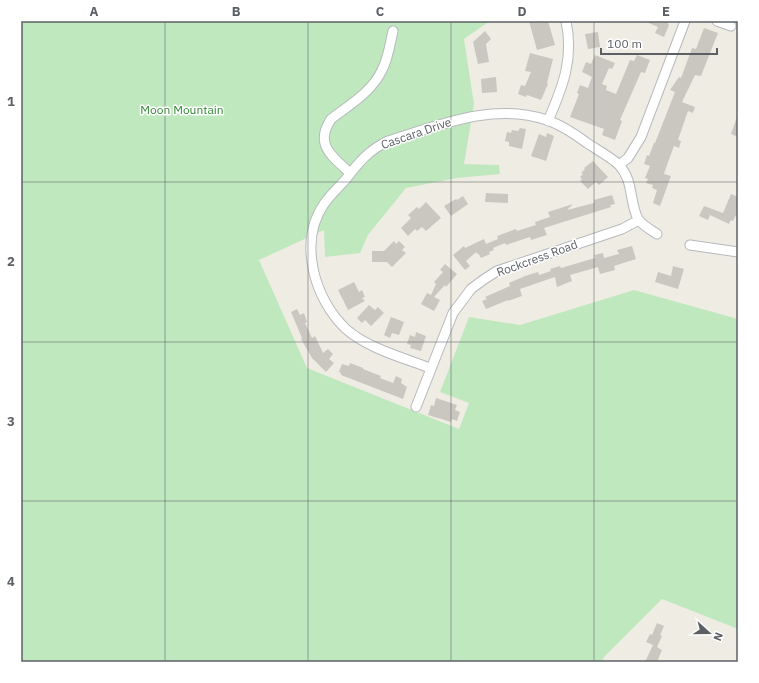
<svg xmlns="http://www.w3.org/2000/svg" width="759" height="683" font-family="'IBM Plex Sans',sans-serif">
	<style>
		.green { fill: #c0e8bf }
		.building { fill: #cac7c1 }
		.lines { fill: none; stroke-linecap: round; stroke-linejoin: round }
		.street-casing { stroke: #b6babe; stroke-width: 11 }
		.street { stroke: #fff; stroke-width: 9 }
		.grid { fill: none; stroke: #5c6065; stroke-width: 1; stroke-opacity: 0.55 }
		.labels { text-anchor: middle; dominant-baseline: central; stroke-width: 3; stroke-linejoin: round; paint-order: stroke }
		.park-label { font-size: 12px; fill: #318633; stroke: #fff }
		.street-label { font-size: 12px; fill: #5c6065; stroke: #fff }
		.neatline { fill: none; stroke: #5c6065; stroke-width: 1.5 }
		.grid-label { font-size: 13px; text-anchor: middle; font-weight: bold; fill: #5c6065 }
	</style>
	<rect width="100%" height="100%" fill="#efece4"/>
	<path class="green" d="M 21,21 L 490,21 L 464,39 L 474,104 L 464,164 L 499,165 L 500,174 L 457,178 L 406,188 L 368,235 L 360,253 L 325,257 L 324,230 L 259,260 L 307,368 L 459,429 L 469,403 L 440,392 L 469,317 L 520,325 L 634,290 L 738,319 L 738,629 L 662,599 L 604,657 L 602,662 L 21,662 Z"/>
	<path class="building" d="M 529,21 L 548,21 L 555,45 L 537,50 Z
		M 644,21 L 667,21 L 669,25 L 664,37 L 655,33 L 658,27 Z
		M 704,28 L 718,33 L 701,76 L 695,75 L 682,102 L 695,107 L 693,113 L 688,111 L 678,140 L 681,141 L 679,148 L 674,146 L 667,165 L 664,174 L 671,176 L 660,206 L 653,203 L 657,190 L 652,188 L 653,185 L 646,183 L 648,179 L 645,178 L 650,166 L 644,164 L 647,155 L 649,156 L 654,143 L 655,143 L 675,92 L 670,90 L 679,77 L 681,78 L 692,48 L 696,49 Z
		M 485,31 L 491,39 L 486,44 L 489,62 L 478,64 L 473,42 Z
		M 598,32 L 600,47 L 588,49 L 585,34 Z
		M 530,53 L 553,59 L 547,83 L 548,84 L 541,100 L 527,95 L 526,97 L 518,94 L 521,85 L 525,86 L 531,72 L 525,71 Z
		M 595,55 L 615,63 L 612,69 L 609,68 L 602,84 L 607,86 L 606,90 L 616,94 L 630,60 L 634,61 L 637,55 L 650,60 L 645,73 L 641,72 L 620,120 L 622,121 L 615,140 L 602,135 L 604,129 L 570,117 L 579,94 L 577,93 L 580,85 L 588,88 L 592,77 L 582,72 L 586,62 L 591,64 Z
		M 496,77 L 497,92 L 482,93 L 481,79 Z
		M 737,117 L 738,117 L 738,137 L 731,134 Z
		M 520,128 L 526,129 L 522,149 L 509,146 L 509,142 L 505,141 L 507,132 L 511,133 L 512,130 L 518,131 Z
		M 547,133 L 554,136 L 546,161 L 531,156 L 539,134 L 546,137 Z
		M 593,161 L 608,177 L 599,185 L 596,182 L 588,189 L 580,181 L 582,179 L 580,177 L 583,174 L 581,173 L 585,169 L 584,168 Z
		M 486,193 L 508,194 L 508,203 L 485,202 Z
		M 731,194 L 738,197 L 738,216 L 736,215 L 733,221 L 731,220 L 729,224 L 710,215 L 708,220 L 699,216 L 704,206 L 723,213 Z
		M 612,195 L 615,204 L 610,205 L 611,207 L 544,228 L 547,235 L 531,240 L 530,237 L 506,245 L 505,243 L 493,248 L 494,250 L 489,252 L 490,254 L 481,258 L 478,253 L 477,254 L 476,252 L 466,261 L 470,266 L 465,270 L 453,255 L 464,246 L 465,248 L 484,239 L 486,244 L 498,239 L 497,236 L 516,229 L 517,231 L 536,225 L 535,222 L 550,217 L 548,212 L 573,204 L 567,210 L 594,203 L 594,200 Z
		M 463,196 L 468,204 L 451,216 L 444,206 L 456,199 L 457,200 Z
		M 426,202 L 441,218 L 426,231 L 422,227 L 417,231 L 415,229 L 408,236 L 401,228 L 411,218 L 408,215 L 417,207 L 419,209 Z
		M 394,241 L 396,244 L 399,241 L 405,247 L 402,250 L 406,253 L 392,267 L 387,262 L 372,262 L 372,251 L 384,251 Z
		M 632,246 L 636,259 L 614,266 L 615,270 L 600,274 L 598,267 L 570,275 L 572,281 L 557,287 L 555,277 L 520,289 L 522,296 L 508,301 L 508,300 L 486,309 L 482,301 L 487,299 L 485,297 L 510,286 L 509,283 L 525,276 L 538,272 L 539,275 L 551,271 L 550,269 L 560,266 L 561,268 L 595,258 L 594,255 L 603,253 L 604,258 L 619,254 L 617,250 Z
		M 445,264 L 457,274 L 446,287 L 445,285 L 434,297 L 440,300 L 434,311 L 421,304 L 427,293 L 431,295 L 436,284 L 434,282 L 443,272 L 440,270 Z
		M 673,266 L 684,269 L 678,289 L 655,282 L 658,272 L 671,276 Z
		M 354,282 L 359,292 L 362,290 L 365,297 L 362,298 L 365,301 L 348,310 L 338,290 Z
		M 369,305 L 375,310 L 378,307 L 384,313 L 371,326 L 365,320 L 362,323 L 357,318 Z
		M 297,309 L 300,315 L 304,313 L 307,322 L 305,323 L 312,338 L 315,336 L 323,353 L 328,349 L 333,354 L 329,359 L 334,363 L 326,372 L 312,358 L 301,339 L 302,338 L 291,312 Z
		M 391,317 L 404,322 L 399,335 L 392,333 L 390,338 L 384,335 Z
		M 416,332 L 426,336 L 421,351 L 410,348 L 411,345 L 407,344 L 410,335 L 415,337 Z
		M 350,363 L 363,368 L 363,369 L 381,376 L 380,378 L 393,383 L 396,376 L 402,379 L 401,383 L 407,387 L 403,399 L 341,375 L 341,373 L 339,372 L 342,364 L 349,366 Z
		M 436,398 L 457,405 L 455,410 L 460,412 L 457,421 L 452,419 L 451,422 L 428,415 L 431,405 L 434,406 Z
		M 657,623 L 664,626 L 660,635 L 662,636 L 657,647 L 662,650 L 657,662 L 645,662 L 653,645 L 646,642 L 650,634 L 652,635 Z"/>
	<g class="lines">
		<g class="street-casing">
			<path id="street" d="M 717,21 L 731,26
				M 548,121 C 563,86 574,59 566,21
				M 619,165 L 628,158 L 641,137 L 685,21
				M 350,173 C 332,156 314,145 331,119 C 349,105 372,92 382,70 C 388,59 390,44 393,31
				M 690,245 L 738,252
				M 430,368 C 404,358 367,348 346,329 C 314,299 298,242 324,204 C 330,195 339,187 346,179 C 359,162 369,150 388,141 C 440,125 493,102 547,120 C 561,125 575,134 587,143 C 596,149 612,158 619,165 C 634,181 629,202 638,219 C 642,225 651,230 657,234
				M 416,407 L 453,313 L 471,289 L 483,280 L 497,271 L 622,229 L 639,220"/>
		</g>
		<use href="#street" class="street"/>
	</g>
	<path class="grid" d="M 165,21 L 165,662M 308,21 L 308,662M 451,21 L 451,662M 594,21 L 594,662M 21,182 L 738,182M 21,342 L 738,342M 21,501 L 738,501"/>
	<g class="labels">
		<g class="park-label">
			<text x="182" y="109">Moon Mountain</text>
		</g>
		<g class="street-label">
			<text transform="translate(416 133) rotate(-19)">Cascara Drive</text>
			<text transform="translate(537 258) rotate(-20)">Rockcress Road</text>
		</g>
	</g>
	<rect width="759" height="683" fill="none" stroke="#ffffff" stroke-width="44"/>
	<g transform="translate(709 633) rotate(111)" stroke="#ffffff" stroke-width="3" paint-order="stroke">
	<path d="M0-3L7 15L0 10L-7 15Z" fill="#5c6065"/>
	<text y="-6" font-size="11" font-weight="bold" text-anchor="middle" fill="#5c6065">N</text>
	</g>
	<path d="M601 48v6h116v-6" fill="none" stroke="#5c6065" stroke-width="2"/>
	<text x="607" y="48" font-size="12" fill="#5c6065" stroke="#ffffff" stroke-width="3" paint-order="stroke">100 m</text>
	<rect x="22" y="22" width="715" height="639" class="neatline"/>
	<g class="grid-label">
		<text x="94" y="16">A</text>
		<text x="236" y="16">B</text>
		<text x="380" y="16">C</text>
		<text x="522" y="16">D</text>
		<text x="666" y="16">E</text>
		<text x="11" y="106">1</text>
		<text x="11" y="266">2</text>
		<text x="11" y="426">3</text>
		<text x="11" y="586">4</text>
	</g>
</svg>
